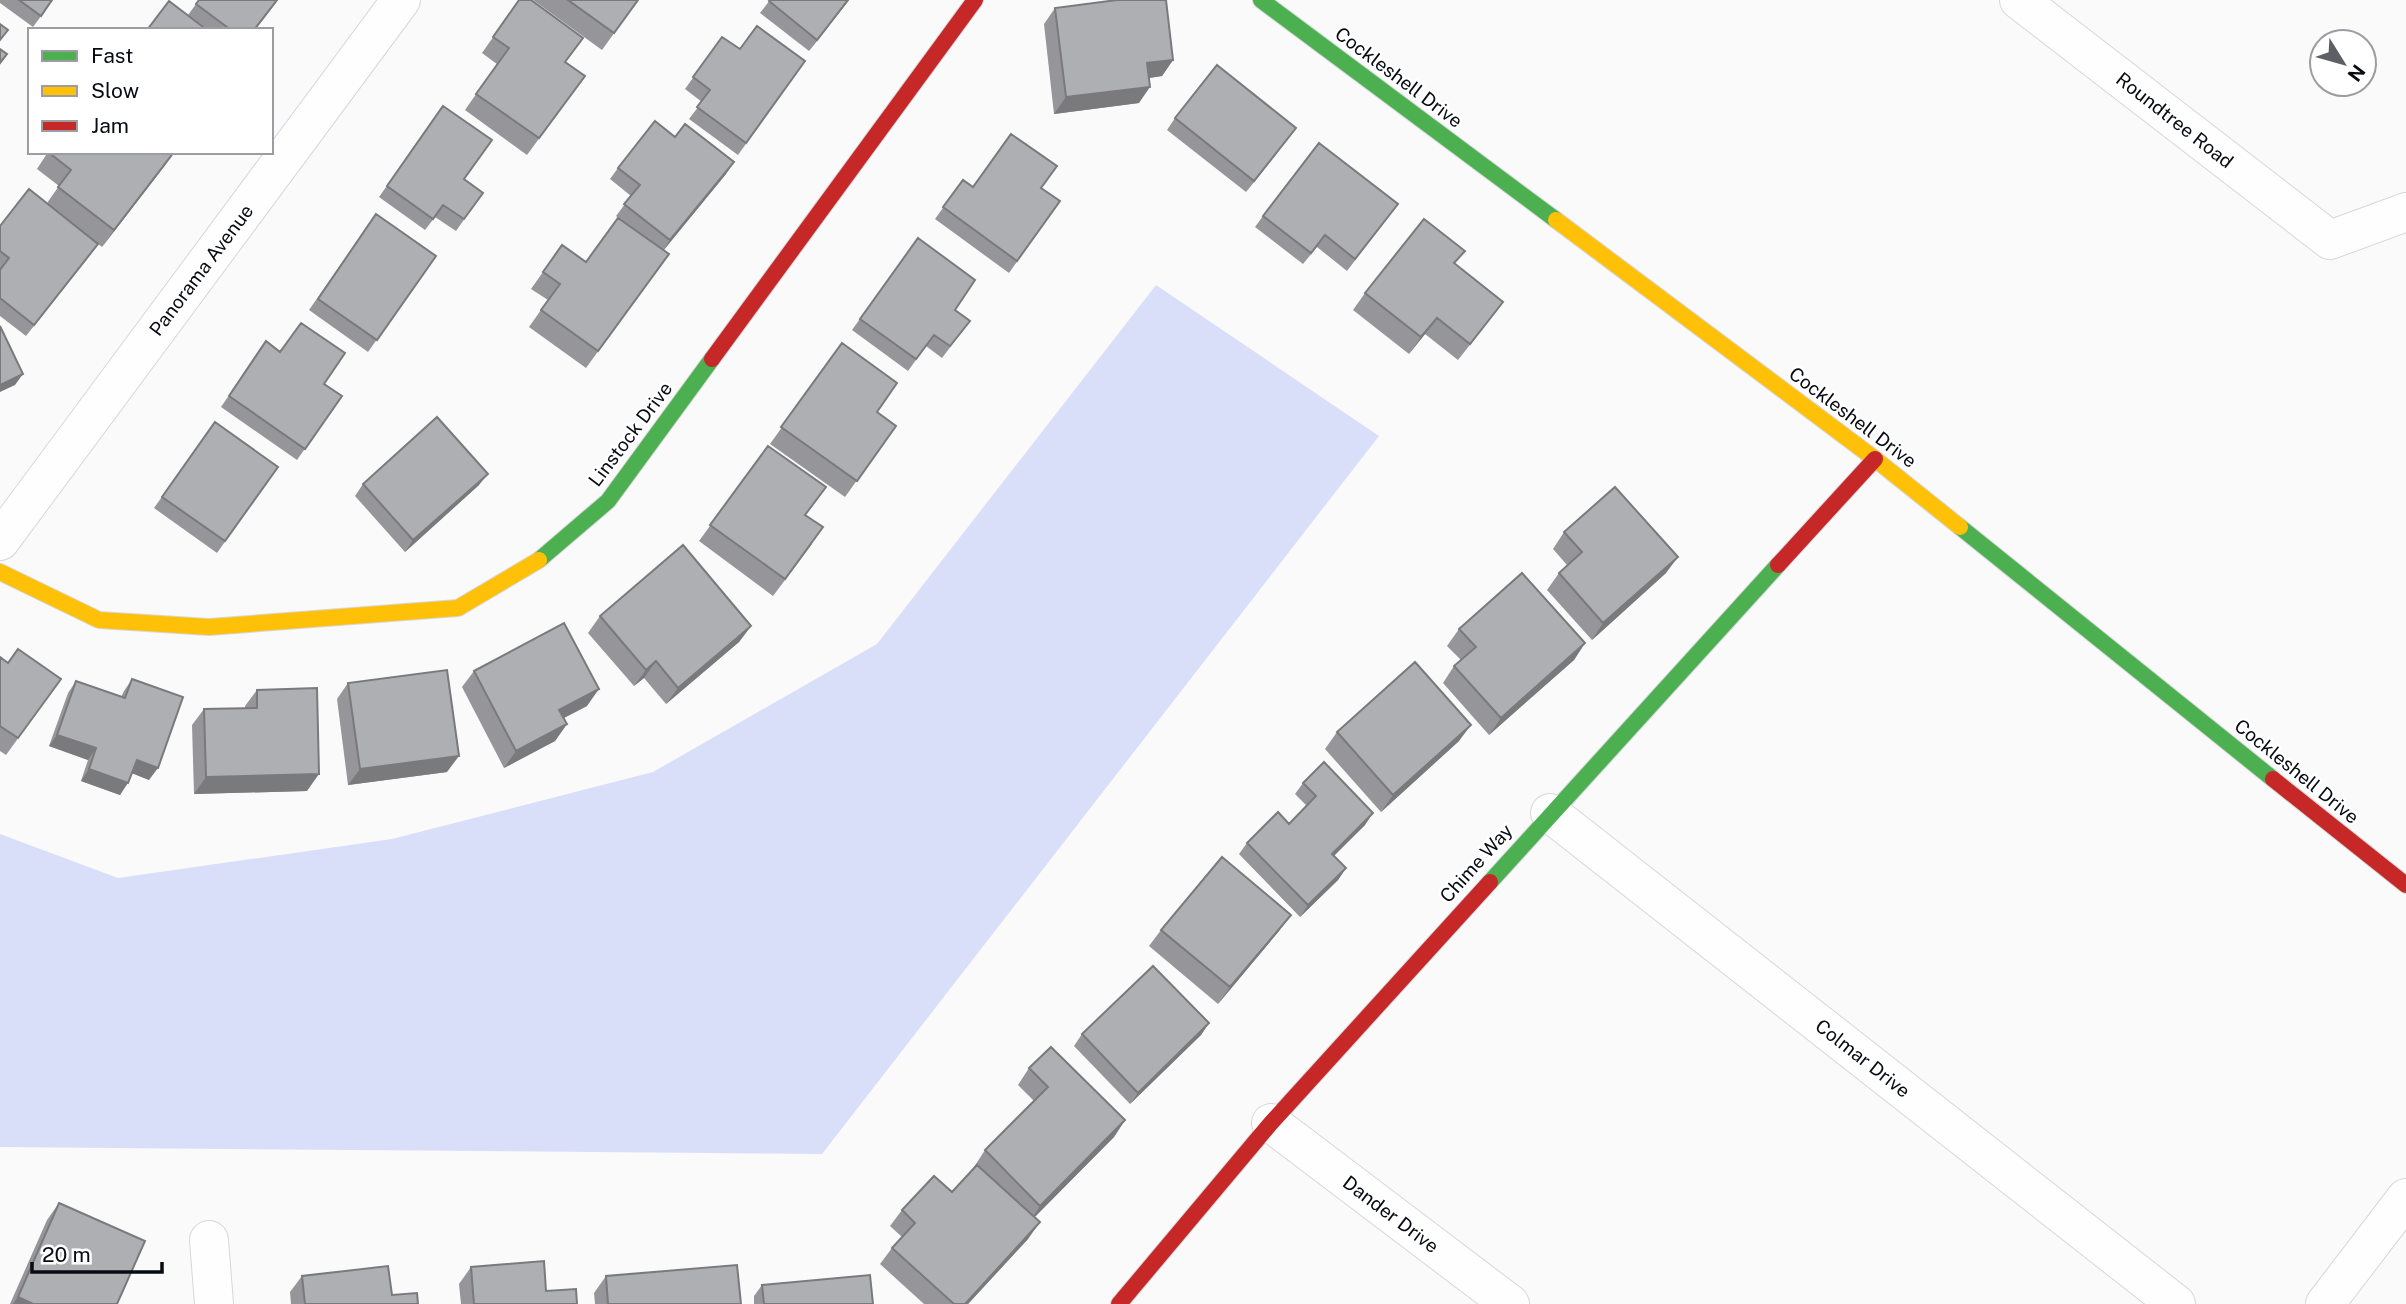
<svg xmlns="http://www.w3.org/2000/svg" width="2406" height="1304" font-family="'Public Sans',sans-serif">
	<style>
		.water { fill: #dadff9 }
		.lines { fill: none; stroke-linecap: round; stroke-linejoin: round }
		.street-casing { stroke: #d6d7dd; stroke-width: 40 }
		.fast-casing { stroke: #d6d7dd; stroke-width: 18 }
		.slow-casing { stroke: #d6d7dd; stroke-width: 18 }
		.jam-casing { stroke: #d6d7dd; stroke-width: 18 }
		.street { stroke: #fefefe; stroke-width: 38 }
		.fast { stroke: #4caf50; stroke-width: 16 }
		.slow { stroke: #ffc107; stroke-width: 16 }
		.jam { stroke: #c62828; stroke-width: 16 }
		.wall { fill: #96969a }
		.shaded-wall { fill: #7a7a7d }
		.building { fill: #aeafb3; stroke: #7a7a7d; stroke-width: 2 }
		.labels { text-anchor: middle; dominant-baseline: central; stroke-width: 5; stroke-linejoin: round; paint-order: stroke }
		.street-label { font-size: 19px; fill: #090b13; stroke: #fff }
	</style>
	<rect width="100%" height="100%" fill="#fafafa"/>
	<path class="water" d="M 1156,285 L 1379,436 L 822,1154 L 0,1147 L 0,834 L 118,878 L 392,839 L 653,772 L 877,644 Z"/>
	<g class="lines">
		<g class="street-casing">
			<path id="street" d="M 2019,0 L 2330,240 L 2406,212
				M 0,541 L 401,0
				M 1550,813 L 2176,1304
				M 1271,1123 L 1510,1304
				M 209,1240 L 214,1304
				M 2325,1304 L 2406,1198"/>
		</g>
		<g class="fast-casing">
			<path id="fast" d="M 1261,0 L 1556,220
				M 1960,527 L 2273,779
				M 539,560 L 608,501 L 712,359
				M 1490,882 L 1778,565"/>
		</g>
		<g class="slow-casing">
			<path id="slow" d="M 1556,220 L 1875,459 L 1960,527
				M 0,572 L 99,620 L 209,627 L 458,608 L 539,560"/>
		</g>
		<g class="jam-casing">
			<path id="jam" d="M 712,359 L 975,0
				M 1778,565 L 1875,459
				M 2273,779 L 2406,885
				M 1119,1304 L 1271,1123 L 1490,882"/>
		</g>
		<use href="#street" class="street"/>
		<use href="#fast" class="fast"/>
		<use href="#slow" class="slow"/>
		<use href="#jam" class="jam"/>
	</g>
	<path class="wall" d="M 0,0 L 53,0 L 33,27 L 0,3 Z
		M 199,0 L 278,0 L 255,30 L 208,30 L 188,15 Z
		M 519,0 L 566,62 L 585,76 L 527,155 L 465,110 L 497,64 L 482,53 Z
		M 533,0 L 638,0 L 602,50 Z
		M 770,0 L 849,0 L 809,51 L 760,13 Z
		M 1055,8 L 1173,60 L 1162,76 L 1149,78 L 1139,103 L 1054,114 L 1044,24 Z
		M 722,37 L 740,49 L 805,61 L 738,155 L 689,119 L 702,102 L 685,89 Z
		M 443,106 L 464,179 L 483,193 L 456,231 L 435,217 L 425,230 L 379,197 Z
		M 1175,118 L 1296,128 L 1246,192 L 1167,130 Z
		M 675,137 L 726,174 L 663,251 L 669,254 L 586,368 L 529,327 L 548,300 L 531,289 L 562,245 L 586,262 L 627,224 L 616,216 L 631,196 L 610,179 L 618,168 Z
		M 48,152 L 166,164 L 102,247 L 59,213 L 98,244 L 26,336 L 0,316 L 0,226 L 47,203 L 59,186 L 37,169 Z
		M 963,180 L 973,187 L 1041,188 L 1060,201 L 1009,273 L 935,219 Z
		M 1398,204 L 1347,271 L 1317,247 L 1303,264 L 1255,227 L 1263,216 Z
		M 376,214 L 436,256 L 368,352 L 309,310 Z
		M 918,238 L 955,310 L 970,321 L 942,358 L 926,346 L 908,371 L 852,330 Z
		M 1455,264 L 1503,302 L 1491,318 L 1458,360 L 1425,334 L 1409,354 L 1353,310 L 1365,293 Z
		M 266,341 L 342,396 L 297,460 L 221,407 Z
		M 842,343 L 877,412 L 896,426 L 845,497 L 770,444 Z
		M 215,422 L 278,467 L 217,553 L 154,508 Z
		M 768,446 L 806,515 L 812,544 L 773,596 L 699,541 Z
		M 363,484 L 479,485 L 405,552 L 355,496 Z
		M 1564,532 L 1666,573 L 1592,640 L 1547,590 L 1559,573 L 1567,565 L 1553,549 Z
		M 600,616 L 751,626 L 739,642 L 666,704 L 644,678 L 634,686 L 588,633 Z
		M 1459,629 L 1585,643 L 1574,660 L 1489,735 L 1443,683 L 1454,666 L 1461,660 L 1447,646 Z
		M 0,657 L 8,663 L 61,679 L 6,755 L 0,751 Z
		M 474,671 L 587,706 L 564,718 L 567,724 L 555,741 L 504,768 L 462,687 Z
		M 132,679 L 149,780 L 132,773 L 120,795 L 81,781 L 88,760 L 49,746 L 68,693 L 76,681 L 121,697 L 124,691 Z
		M 348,683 L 447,772 L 348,785 L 337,699 Z
		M 257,690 L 307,791 L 194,794 L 192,725 L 204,709 L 245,708 L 245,706 Z
		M 1337,732 L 1459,741 L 1381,812 L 1325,749 Z
		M 1303,783 L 1365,825 L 1333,856 L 1346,868 L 1338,880 L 1300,917 L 1239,854 L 1247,843 L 1289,824 L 1307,806 L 1295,794 Z
		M 1161,930 L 1279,931 L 1218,1004 L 1149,946 Z
		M 1209,1023 L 1201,1035 L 1130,1104 L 1074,1046 L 1082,1034 Z
		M 1029,1068 L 1125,1120 L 1114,1137 L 1034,1217 L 1028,1239 L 968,1304 L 924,1304 L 880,1264 L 892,1248 L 902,1237 L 890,1226 L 902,1210 L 952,1192 L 974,1167 L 985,1150 L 1034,1101 L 1018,1085 Z
		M 59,1203 L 117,1304 L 10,1304 L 47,1220 Z
		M 471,1267 L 546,1291 L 577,1304 L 461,1304 L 459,1284 Z
		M 302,1276 L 392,1295 L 418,1304 L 291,1304 L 290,1292 Z
		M 606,1276 L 741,1304 L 595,1304 L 594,1293 Z
		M 762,1285 L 873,1304 L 754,1304 L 754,1296 Z"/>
	<path class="shaded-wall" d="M 848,0 L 849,0 L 809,51 L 817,40 Z
		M 1173,60 L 1162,76 L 1136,80 L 1147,63 Z
		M 1150,87 L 1139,103 L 1054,114 L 1066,97 Z
		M 1296,128 L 1288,139 L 1246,192 L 1254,181 Z
		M 175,152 L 166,164 L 102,247 L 114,230 Z
		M 734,162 L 726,174 L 662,252 L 670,240 Z
		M 1437,318 L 1425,334 L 1409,354 L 1421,337 Z
		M 23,374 L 15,385 L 0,392 L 0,385 Z
		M 488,474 L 479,485 L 405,552 L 413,540 Z
		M 1678,557 L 1666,573 L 1592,640 L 1603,623 Z
		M 751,626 L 739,642 L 666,704 L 678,688 Z
		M 1585,643 L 1574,660 L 1489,735 L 1501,718 Z
		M 656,661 L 644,678 L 634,686 L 646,670 Z
		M 599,689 L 587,706 L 548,726 L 559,710 Z
		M 567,724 L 555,741 L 504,768 L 516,751 Z
		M 1471,725 L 1459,741 L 1381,812 L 1393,795 Z
		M 57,735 L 96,748 L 88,760 L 49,746 Z
		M 459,756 L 447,772 L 348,785 L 360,769 Z
		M 137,760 L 158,768 L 149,780 L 129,772 Z
		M 89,769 L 128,783 L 120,795 L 81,781 Z
		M 319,774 L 307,791 L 194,794 L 206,777 Z
		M 1373,813 L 1365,825 L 1324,866 L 1332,854 Z
		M 1346,868 L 1338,880 L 1300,917 L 1308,905 Z
		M 1291,915 L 1279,931 L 1218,1004 L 1230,987 Z
		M 1209,1023 L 1201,1035 L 1130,1104 L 1138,1093 Z
		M 1125,1120 L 1114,1137 L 1029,1223 L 1040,1206 Z
		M 1040,1222 L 1028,1239 L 968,1304 L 965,1304 Z
		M 18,1297 L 33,1304 L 13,1304 Z"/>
	<path class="building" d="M 19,0 L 52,0 L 41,16 Z
		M 199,0 L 277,0 L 254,30 L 231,30 L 196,4 Z
		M 519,0 L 531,0 L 583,38 L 565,62 L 585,76 L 539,138 L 476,94 L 509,48 L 493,37 Z
		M 568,0 L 638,0 L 614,33 Z
		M 770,0 L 848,0 L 817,40 L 769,1 Z
		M 1117,0 L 1166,0 L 1173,60 L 1147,63 L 1150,87 L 1066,97 L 1055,8 Z
		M 169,1 L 207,30 L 147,30 Z
		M 0,24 L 8,30 L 0,40 Z
		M 757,26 L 805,61 L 746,143 L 697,107 L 710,90 L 693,77 L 722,37 L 740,49 Z
		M 0,49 L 7,54 L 0,63 Z
		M 1217,65 L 1296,128 L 1254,181 L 1175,118 Z
		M 443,106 L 492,140 L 464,179 L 483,193 L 464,219 L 443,205 L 433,219 L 387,186 Z
		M 655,121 L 675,137 L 685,124 L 734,162 L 670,240 L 624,204 L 640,185 L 618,168 Z
		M 1011,134 L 1057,166 L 1041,188 L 1060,201 L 1017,261 L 943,207 L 963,180 L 973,187 Z
		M 1319,143 L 1398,204 L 1355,259 L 1325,235 L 1311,253 L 1263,216 Z
		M 48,152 L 174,152 L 114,230 L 58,187 L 71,170 Z
		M 29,189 L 98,244 L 34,325 L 0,298 L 0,270 L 9,258 L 0,251 L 0,226 Z
		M 376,214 L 436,256 L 377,340 L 318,299 Z
		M 618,218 L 669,254 L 598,351 L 541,310 L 560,284 L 543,272 L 562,245 L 586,262 Z
		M 1424,219 L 1465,251 L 1454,263 L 1503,302 L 1470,344 L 1437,318 L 1421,337 L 1365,293 Z
		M 918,238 L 975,280 L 955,310 L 970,321 L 950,346 L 934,335 L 916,359 L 860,319 Z
		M 301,323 L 345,353 L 324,384 L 342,396 L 305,449 L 229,396 L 266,341 L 280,352 Z
		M 0,326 L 23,374 L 0,385 Z
		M 842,343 L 897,383 L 877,412 L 896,426 L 857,481 L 781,427 Z
		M 437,417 L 488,474 L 413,540 L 363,484 Z
		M 215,422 L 278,467 L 225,541 L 162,497 Z
		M 768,446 L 826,487 L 805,515 L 823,527 L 785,579 L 710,525 Z
		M 1615,487 L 1678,557 L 1603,623 L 1559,573 L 1582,552 L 1564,532 Z
		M 683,545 L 751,626 L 678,688 L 656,661 L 646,670 L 600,616 Z
		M 1522,573 L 1585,643 L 1501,718 L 1454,666 L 1476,647 L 1459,629 Z
		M 564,623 L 599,689 L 559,710 L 567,724 L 516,751 L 474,671 Z
		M 18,649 L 61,679 L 18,738 L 0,726 L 0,657 L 8,663 Z
		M 1415,662 L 1471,725 L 1393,795 L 1337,732 Z
		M 447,670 L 459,756 L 360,769 L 348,683 Z
		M 132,679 L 183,697 L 158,768 L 137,760 L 128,783 L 89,769 L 96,748 L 57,735 L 76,681 L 125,698 Z
		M 317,688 L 319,774 L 206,777 L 204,709 L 257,708 L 257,690 Z
		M 1324,762 L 1373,813 L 1332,854 L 1346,868 L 1308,905 L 1247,843 L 1278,812 L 1289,824 L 1316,796 L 1303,783 Z
		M 1222,857 L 1291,915 L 1230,987 L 1161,930 Z
		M 1153,966 L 1209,1023 L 1138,1093 L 1082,1034 Z
		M 1051,1047 L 1125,1120 L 1040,1206 L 985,1150 L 1048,1087 L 1029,1068 Z
		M 977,1165 L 1040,1222 L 965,1304 L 954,1304 L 892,1248 L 915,1223 L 902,1210 L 934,1176 L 952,1192 Z
		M 59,1203 L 145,1241 L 117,1304 L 33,1304 L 18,1297 Z
		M 544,1261 L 546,1291 L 576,1289 L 577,1304 L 474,1304 L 471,1267 Z
		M 737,1265 L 741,1304 L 608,1304 L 606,1276 Z
		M 388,1266 L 392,1295 L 417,1293 L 418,1304 L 305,1304 L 302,1276 Z
		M 870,1275 L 873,1304 L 764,1304 L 762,1285 Z"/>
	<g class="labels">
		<g class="street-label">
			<text transform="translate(1399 77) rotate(37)">Cockleshell Drive</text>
			<text transform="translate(2175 120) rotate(38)">Roundtree Road</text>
			<text transform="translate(201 270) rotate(-53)">Panorama Avenue</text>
			<text transform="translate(1853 417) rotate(37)">Cockleshell Drive</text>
			<text transform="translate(630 434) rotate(-53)">Linstock Drive</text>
			<text transform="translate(2297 771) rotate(39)">Cockleshell Drive</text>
			<text transform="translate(1476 863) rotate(-48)">Chime Way</text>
			<text transform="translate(1863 1058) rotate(38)">Colmar Drive</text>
			<text transform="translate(1391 1214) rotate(37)">Dander Drive</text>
		</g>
	</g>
	<rect x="28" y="28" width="245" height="126" fill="#ffffff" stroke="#9d9da1" stroke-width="2"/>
	<rect x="42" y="51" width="35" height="10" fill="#4caf50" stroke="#9d9da1" stroke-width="2"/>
	<text x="91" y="63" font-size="21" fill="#090b13">Fast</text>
	<rect x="42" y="86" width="35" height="10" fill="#ffc107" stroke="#9d9da1" stroke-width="2"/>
	<text x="91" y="98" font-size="21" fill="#090b13">Slow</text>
	<rect x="42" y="121" width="35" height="10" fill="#c62828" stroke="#9d9da1" stroke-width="2"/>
	<text x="91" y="133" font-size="21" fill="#090b13">Jam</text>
	<g transform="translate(2343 63) rotate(127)"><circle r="33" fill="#ffffff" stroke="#9d9da1" stroke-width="2"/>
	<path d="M0-5L12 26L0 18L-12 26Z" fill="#5d5f64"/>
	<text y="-10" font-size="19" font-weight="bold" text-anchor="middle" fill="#090b13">N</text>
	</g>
	<path d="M32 1262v10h130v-10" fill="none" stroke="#090b13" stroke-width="3.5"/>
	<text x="42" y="1262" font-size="21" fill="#090b13" stroke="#ffffff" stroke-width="5" paint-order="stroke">20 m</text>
</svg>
